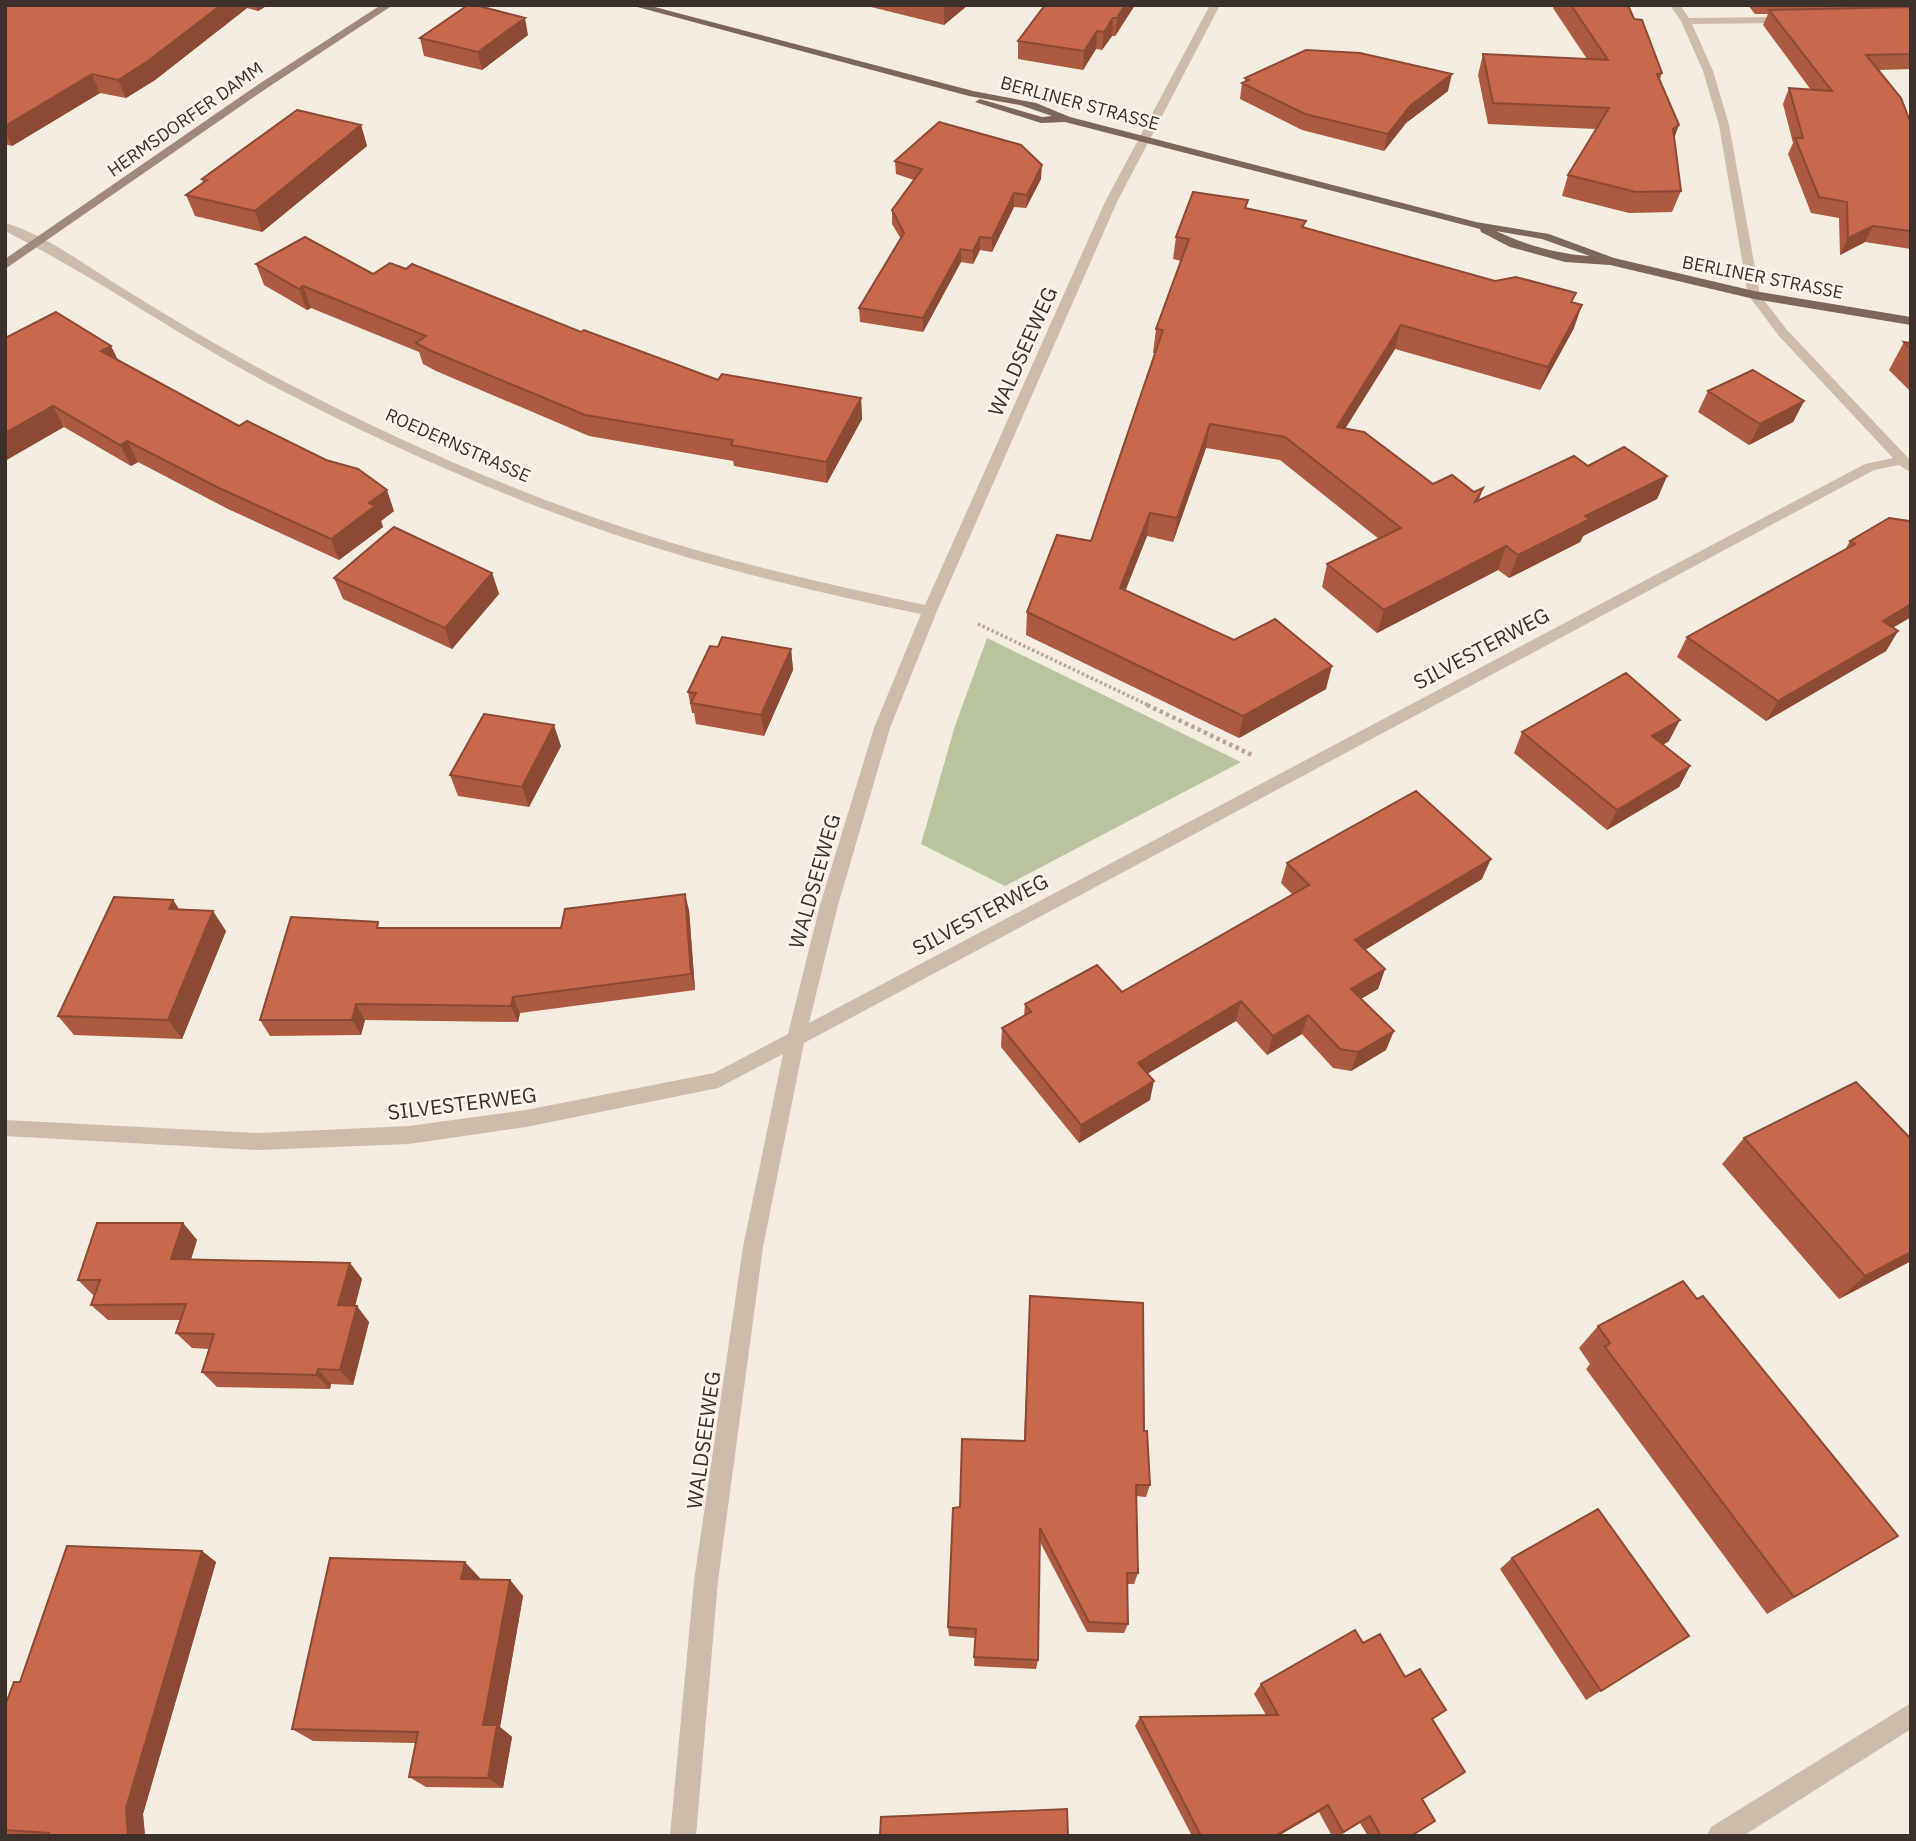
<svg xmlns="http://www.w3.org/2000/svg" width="1916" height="1841" font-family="'IBM Plex Sans',sans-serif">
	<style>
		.green { fill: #b8c4a0 }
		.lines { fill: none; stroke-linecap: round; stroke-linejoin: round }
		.path-far1 { stroke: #b9a596; stroke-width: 3.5; stroke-dasharray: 2.5 2.5; stroke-linecap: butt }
		.path { stroke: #b9a596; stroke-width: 4.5; stroke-dasharray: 3.5 3.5; stroke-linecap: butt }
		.minor { fill: #cdbbac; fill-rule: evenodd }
		.secondary { fill: #a18a7d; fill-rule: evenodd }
		.primary { fill: #7d675c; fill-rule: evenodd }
		.wall { fill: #ac5a40 }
		.shaded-wall { fill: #8c4a34 }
		.building { fill: #c8694b; stroke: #8c4a34; stroke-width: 2 }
		.labels { text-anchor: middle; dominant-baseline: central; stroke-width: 5; stroke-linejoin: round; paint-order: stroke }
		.far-street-label { font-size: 18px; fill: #3b302b; stroke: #fbf5ee }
		.street-label { font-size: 21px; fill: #3b302b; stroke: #fbf5ee }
	</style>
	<rect width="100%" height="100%" fill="#f4ebe1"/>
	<path class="green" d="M 987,638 L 1241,762 L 1005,886 L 921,844 L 955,726 Z"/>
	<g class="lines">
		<path class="path-far1" d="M 978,624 L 1150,706"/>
		<path class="path" d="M 1147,705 L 1252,755"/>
		<path class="minor" d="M 1210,5 L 1220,5 L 1117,202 L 937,611 L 890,728 L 838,905 L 809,1023 L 1865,464 L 1893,458 L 1779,336 L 1748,295 L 1719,125 L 1703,71 L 1681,21 L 1670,5 L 1680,5 L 1689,18 L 1788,17 L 1793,20 L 1788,23 L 1692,24 L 1713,71 L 1729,125 L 1760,295 L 1787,330 L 1911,461 L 1911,473 L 1899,465 L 1874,470 L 804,1043 L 763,1247 L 718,1581 L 696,1836 L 670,1836 L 694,1581 L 743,1247 L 783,1054 L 718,1088 L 526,1127 L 409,1144 L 258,1150 L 5,1136 L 5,1120 L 258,1133 L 409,1126 L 526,1110 L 714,1073 L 788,1034 L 820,905 L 874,728 L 921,614 C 820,593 718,569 619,536 C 501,496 386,445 275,387 C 183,339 98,278 5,231 L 5,223 C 44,234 82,263 116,284 C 171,318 227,352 285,382 C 397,440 513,492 634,531 C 729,562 827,584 925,605 L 1105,202 Z
			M 1911,1703 L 1911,1729 L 1743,1836 L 1707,1836 L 1711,1827 Z"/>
		<path class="secondary" d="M 381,5 L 393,5 L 267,88 L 5,269 L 5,259 L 259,84 Z"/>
		<path class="primary" d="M 630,5 L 647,5 L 973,91 L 1036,103 L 1070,117 L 1476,222 L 1549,234 L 1614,258 L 1754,291 L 1911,317 L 1911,325 L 1754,299 L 1610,265 L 1565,262 L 1510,247 L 1481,232 L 1480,229 L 1065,122 L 1041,123 L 975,102 L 980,99 L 1042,117 L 1052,116 L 1020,105 L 969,96 ZM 1496,231 L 1542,239 L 1590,256 C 1557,254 1526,245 1496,231 Z"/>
	</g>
	<path class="wall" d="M 5,5 L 268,5 L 258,11 L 247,8 L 155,80 L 126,98 L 100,93 L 12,146 L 5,144 Z
		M 863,5 L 968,5 L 944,25 Z
		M 1135,5 L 1115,36 L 1112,36 L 1102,50 L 1096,49 L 1083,70 L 1018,59 L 1018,41 Z
		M 1554,5 L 1628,5 L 1662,73 L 1660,79 L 1674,139 L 1681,191 L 1672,212 L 1629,213 L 1562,196 L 1568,175 L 1596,129 L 1488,124 L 1478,75 L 1483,54 L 1587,59 L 1553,8 Z
		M 1748,5 L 1911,5 L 1911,69 L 1879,70 L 1911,124 L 1911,249 L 1865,242 L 1840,255 L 1839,218 L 1811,213 L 1788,154 L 1793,143 L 1783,104 L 1789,88 L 1811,90 L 1763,25 L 1768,14 L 1755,14 Z
		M 528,35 L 482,70 L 424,56 L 420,38 Z
		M 1245,78 L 1448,91 L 1406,123 L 1384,151 L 1302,130 L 1240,99 L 1242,83 L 1245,82 Z
		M 361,125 L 367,146 L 262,232 L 195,216 L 186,195 L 203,183 L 202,179 Z
		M 895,161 L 1041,179 L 1026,208 L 1014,207 L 992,252 L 980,250 L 973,264 L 961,262 L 923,332 L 860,322 L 859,308 L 901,239 L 892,224 L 892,210 L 914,180 L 896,174 Z
		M 1246,208 L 1304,228 L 1572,302 L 1574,328 L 1540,390 L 1395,349 L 1345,429 L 1433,484 L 1474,492 L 1483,488 L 1479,500 L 1588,466 L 1667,476 L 1657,499 L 1583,536 L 1580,542 L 1509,578 L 1498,570 L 1377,633 L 1322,587 L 1327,564 L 1379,539 L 1280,460 L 1206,448 L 1173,542 L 1147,536 L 1125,591 L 1326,689 L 1239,738 L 1026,635 L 1027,612 L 1091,541 L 1156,353 L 1153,353 L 1156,329 L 1181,261 L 1173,259 L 1176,237 Z
		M 256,264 L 373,274 L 581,332 L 718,380 L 861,398 L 862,419 L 827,483 L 734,466 L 733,461 L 589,436 L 436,371 L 423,364 L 419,352 L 311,308 L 307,310 L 264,285 Z
		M 5,338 L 111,346 L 118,360 L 394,511 L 381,521 L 383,527 L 339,560 L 228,509 L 138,462 L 131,466 L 64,427 Z
		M 1904,342 L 1911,343 L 1911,392 L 1889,370 Z
		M 1708,391 L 1804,401 L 1793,422 L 1749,445 L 1698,412 Z
		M 1911,523 L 1911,617 L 1893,627 L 1898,631 L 1886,651 L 1766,721 L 1677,657 L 1687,637 L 1845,550 L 1850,541 Z
		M 492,573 L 499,594 L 452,649 L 343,599 L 334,578 Z
		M 718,647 L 791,649 L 793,670 L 764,736 L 696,724 L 694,713 L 692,713 L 688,692 Z
		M 1522,732 L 1669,741 L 1663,745 L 1690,766 L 1679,787 L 1607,830 L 1514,753 Z
		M 561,746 L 529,807 L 458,796 L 450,775 Z
		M 1287,863 L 1482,879 L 1365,950 L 1385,969 L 1378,989 L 1361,999 L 1386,1050 L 1351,1071 L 1333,1068 L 1302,1034 L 1267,1055 L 1236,1021 L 1147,1074 L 1150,1100 L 1079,1143 L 1001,1047 L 1002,1028 L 1024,1016 L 1025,1004 L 1122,992 L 1293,895 L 1281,883 Z
		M 173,900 L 179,909 L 226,931 L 182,1039 L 74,1035 L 58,1016 Z
		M 689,910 L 695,990 L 520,1013 L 518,1022 L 365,1020 L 361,1035 L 270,1036 L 260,1020 L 381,928 L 561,928 Z
		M 1744,1138 L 1911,1139 L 1911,1261 L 1839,1299 L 1722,1164 Z
		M 183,1223 L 197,1240 L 191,1259 L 350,1263 L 362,1279 L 355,1306 L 369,1322 L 353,1385 L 331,1384 L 330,1389 L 217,1387 L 202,1372 L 209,1349 L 192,1348 L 176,1333 L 181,1320 L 108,1320 L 91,1305 L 94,1296 L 78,1280 Z
		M 1030,1296 L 1144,1431 L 1150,1485 L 1146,1497 L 1136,1496 L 1138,1573 L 1134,1584 L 1127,1584 L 1128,1624 L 1124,1633 L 1087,1632 L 1040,1542 L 1038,1660 L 1036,1669 L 974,1666 L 975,1638 L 949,1636 L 948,1627 L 960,1507 L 1024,1441 Z
		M 1697,1299 L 1898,1536 L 1767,1614 L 1586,1369 L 1590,1364 L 1579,1348 L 1598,1326 Z
		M 202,1551 L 216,1562 L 143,1814 L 145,1836 L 25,1836 L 5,1835 L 5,1706 L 20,1682 Z
		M 1512,1558 L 1689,1636 L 1586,1700 L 1500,1569 Z
		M 480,1578 L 479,1580 L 510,1580 L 523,1596 L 500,1727 L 512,1737 L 503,1788 L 426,1787 L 409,1777 L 416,1743 L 313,1741 L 292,1729 Z
		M 1363,1643 L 1405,1677 L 1433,1720 L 1422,1800 L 1411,1836 L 1368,1836 L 1360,1823 L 1339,1836 L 1332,1836 L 1319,1812 L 1278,1836 L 1192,1836 L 1135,1726 L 1140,1717 L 1266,1715 L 1254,1694 L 1261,1684 Z"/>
	<path class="shaded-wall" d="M 221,5 L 246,5 L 247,8 L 155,80 L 126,98 L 118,80 Z
		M 256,5 L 268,5 L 258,11 Z
		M 944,5 L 968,5 L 944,25 Z
		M 1125,5 L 1135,5 L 1115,36 L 1117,18 Z
		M 525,18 L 528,35 L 482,70 L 478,52 Z
		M 1113,18 L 1112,36 L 1102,50 L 1104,32 Z
		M 1097,31 L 1096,49 L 1083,70 L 1084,51 Z
		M 92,74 L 100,93 L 12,146 L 5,131 L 5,126 Z
		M 1452,74 L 1448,91 L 1406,123 L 1384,151 L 1388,134 L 1410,106 Z
		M 361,125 L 367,146 L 262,232 L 255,211 Z
		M 1679,125 L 1671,147 L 1673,129 Z
		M 1042,165 L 1041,179 L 1026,208 L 1027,195 Z
		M 1014,193 L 1014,207 L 992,252 L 992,238 Z
		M 1873,226 L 1865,242 L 1840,255 L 1848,238 Z
		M 980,237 L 980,250 L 973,264 L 973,251 Z
		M 961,249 L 961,262 L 923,332 L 923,318 Z
		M 303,286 L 311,308 L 307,310 L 299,289 Z
		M 1582,305 L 1574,328 L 1540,390 L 1548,367 Z
		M 1401,325 L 1395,349 L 1331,451 L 1337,427 Z
		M 111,346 L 121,367 L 101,351 Z
		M 861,398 L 862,419 L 827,483 L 826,462 Z
		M 1804,401 L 1793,422 L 1749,445 L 1760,424 Z
		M 53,406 L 64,427 L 5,461 L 5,433 Z
		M 1210,424 L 1206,448 L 1173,542 L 1177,518 Z
		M 127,441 L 138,462 L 131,466 L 120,445 Z
		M 1667,476 L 1657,499 L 1583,536 L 1580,542 L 1509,578 L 1518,555 L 1585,516 Z
		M 387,490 L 394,511 L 381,521 L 383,527 L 339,560 L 331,539 L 369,503 Z
		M 1150,513 L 1147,536 L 1117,612 L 1120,588 Z
		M 1506,546 L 1498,570 L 1377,633 L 1384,610 Z
		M 492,573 L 499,594 L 452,649 L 445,628 Z
		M 1911,604 L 1911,617 L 1871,641 L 1883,621 Z
		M 1898,631 L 1886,651 L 1766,721 L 1778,701 Z
		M 791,649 L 793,670 L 764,736 L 761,715 Z
		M 1332,666 L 1326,689 L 1239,738 L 1243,716 Z
		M 1680,720 L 1669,741 L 1641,757 L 1652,736 Z
		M 554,725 L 561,746 L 529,807 L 522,787 Z
		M 1690,766 L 1679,787 L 1607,830 L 1617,810 Z
		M 1491,859 L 1482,879 L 1348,960 L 1355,940 Z
		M 685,894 L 689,910 L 695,990 L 691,974 Z
		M 173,900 L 186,920 L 169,909 Z
		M 213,911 L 226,931 L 182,1039 L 168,1020 Z
		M 1385,969 L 1378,989 L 1345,1008 L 1351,989 Z
		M 513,997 L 520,1013 L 518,1022 L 511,1006 Z
		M 1241,1001 L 1236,1021 L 1135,1081 L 1138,1063 Z
		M 356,1004 L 365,1020 L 361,1035 L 352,1020 Z
		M 1308,1015 L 1302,1034 L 1267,1055 L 1273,1036 Z
		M 1394,1031 L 1386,1050 L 1351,1071 L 1358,1052 Z
		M 1154,1081 L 1150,1100 L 1079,1143 L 1081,1125 Z
		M 183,1223 L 197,1240 L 186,1275 L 171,1259 Z
		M 1911,1252 L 1911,1261 L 1839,1299 L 1865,1276 Z
		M 350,1263 L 362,1279 L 351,1321 L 338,1305 Z
		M 357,1306 L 369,1322 L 353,1385 L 340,1370 Z
		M 318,1369 L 331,1384 L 330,1389 L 316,1375 Z
		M 202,1551 L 216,1562 L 143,1814 L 145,1836 L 128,1836 L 126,1808 Z
		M 465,1562 L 480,1578 L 476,1595 L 461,1579 Z
		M 510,1580 L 523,1596 L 500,1727 L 512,1737 L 503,1788 L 488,1778 L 483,1725 Z
		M 1328,1805 L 1319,1812 L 1278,1836 L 1275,1836 Z"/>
	<path class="building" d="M 5,5 L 221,5 L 148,61 L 118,80 L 92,74 L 5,126 Z
		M 468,5 L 475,5 L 525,18 L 478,52 L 420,38 Z
		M 1045,5 L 1125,5 L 1117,18 L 1113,18 L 1104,32 L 1097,31 L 1084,51 L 1018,41 Z
		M 1571,5 L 1628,5 L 1634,19 L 1642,20 L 1662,73 L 1657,74 L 1679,125 L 1673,129 L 1681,191 L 1636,192 L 1568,175 L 1609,108 L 1493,103 L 1483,54 L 1608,60 Z
		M 1911,7 L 1911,54 L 1866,55 L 1901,98 L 1911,124 L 1911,231 L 1873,226 L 1848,238 L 1847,202 L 1819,197 L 1795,138 L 1803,138 L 1789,88 L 1832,91 L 1769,10 Z
		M 1306,50 L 1360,53 L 1452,74 L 1410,106 L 1388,134 L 1305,114 L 1242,83 L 1249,80 L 1245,78 Z
		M 297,110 L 361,125 L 255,211 L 186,195 L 207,180 L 202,179 Z
		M 939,122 L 1021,145 L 1042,165 L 1027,195 L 1014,193 L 992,238 L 980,237 L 973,251 L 961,249 L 923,318 L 859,308 L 904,233 L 892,210 L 922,169 L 895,161 Z
		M 1193,192 L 1248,200 L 1245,208 L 1306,221 L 1302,227 L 1495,281 L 1516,277 L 1576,293 L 1571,302 L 1582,305 L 1548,367 L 1401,325 L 1337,427 L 1364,432 L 1433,484 L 1452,475 L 1474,492 L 1483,488 L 1475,502 L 1574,456 L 1588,466 L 1624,447 L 1667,476 L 1585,516 L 1590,519 L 1518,555 L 1506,546 L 1384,610 L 1327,564 L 1401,528 L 1285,437 L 1210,424 L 1177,518 L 1150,513 L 1120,588 L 1234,640 L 1275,619 L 1332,666 L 1243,716 L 1027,612 L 1057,535 L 1091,541 L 1163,330 L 1156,329 L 1189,239 L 1176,237 Z
		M 305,237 L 373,274 L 390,263 L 406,269 L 412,264 L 581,332 L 584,330 L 718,380 L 722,374 L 861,398 L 826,462 L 731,445 L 733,440 L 585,415 L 429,350 L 416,343 L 426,336 L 303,286 L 299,289 L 256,264 Z
		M 56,312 L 111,346 L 101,351 L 239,426 L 247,421 L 326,460 L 358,469 L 387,490 L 369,503 L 375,506 L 331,539 L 219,488 L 127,441 L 120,445 L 53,406 L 5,433 L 5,338 Z
		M 1904,342 L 1911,343 L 1911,349 Z
		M 1753,370 L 1804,401 L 1760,424 L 1708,391 Z
		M 1889,518 L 1909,521 L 1911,523 L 1911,604 L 1883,621 L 1898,631 L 1778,701 L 1687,637 L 1855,544 L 1850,541 Z
		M 394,527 L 492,573 L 445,628 L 334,578 Z
		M 722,637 L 791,649 L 761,715 L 691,703 L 696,693 L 688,692 L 710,646 L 718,647 Z
		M 1626,673 L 1680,720 L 1652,736 L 1690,766 L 1617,810 L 1522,732 Z
		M 484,714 L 554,725 L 522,787 L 450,775 Z
		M 1416,791 L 1491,859 L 1355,940 L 1385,969 L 1351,989 L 1394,1031 L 1358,1052 L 1340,1049 L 1308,1015 L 1273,1036 L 1241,1001 L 1138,1063 L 1154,1081 L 1081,1125 L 1002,1028 L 1031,1012 L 1025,1004 L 1097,965 L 1122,992 L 1309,885 L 1287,863 Z
		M 685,894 L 691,974 L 513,997 L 511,1006 L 356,1004 L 352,1020 L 260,1020 L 291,917 L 378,922 L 377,928 L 561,928 L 565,909 Z
		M 114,897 L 173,900 L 169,909 L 213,911 L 168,1020 L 58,1016 Z
		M 1856,1082 L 1911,1139 L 1911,1252 L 1865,1276 L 1744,1138 Z
		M 97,1223 L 183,1223 L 171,1259 L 350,1263 L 338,1305 L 357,1306 L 340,1370 L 318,1369 L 316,1375 L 202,1372 L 214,1334 L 176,1333 L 186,1304 L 91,1305 L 100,1280 L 78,1280 Z
		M 1683,1281 L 1697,1299 L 1703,1296 L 1898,1536 L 1794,1597 L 1605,1347 L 1610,1343 L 1598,1326 Z
		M 1030,1296 L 1143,1303 L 1144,1431 L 1147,1431 L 1150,1485 L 1136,1485 L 1138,1573 L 1127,1573 L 1128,1624 L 1089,1622 L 1040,1528 L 1038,1660 L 974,1657 L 976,1629 L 948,1627 L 953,1508 L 960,1507 L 962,1439 L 1025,1441 Z
		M 1598,1509 L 1689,1636 L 1601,1691 L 1512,1558 Z
		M 67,1546 L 202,1551 L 126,1808 L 128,1836 L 49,1836 L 49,1833 L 5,1830 L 5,1706 L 14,1682 L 20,1682 Z
		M 330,1558 L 465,1562 L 461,1579 L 510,1580 L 483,1725 L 497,1725 L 488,1778 L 409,1777 L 418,1732 L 292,1729 Z
		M 1355,1630 L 1363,1643 L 1380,1634 L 1405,1677 L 1420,1669 L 1446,1710 L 1432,1719 L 1465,1772 L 1422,1799 L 1435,1821 L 1411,1836 L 1381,1836 L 1370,1816 L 1343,1832 L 1328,1805 L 1275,1836 L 1201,1836 L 1140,1717 L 1278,1715 L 1261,1684 Z
		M 1067,1809 L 1068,1836 L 880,1836 L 881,1817 Z"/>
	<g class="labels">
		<g class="far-street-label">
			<text transform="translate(1080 103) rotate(15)">BERLINER STRASSE</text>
			<text transform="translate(185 119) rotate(-35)">HERMSDORFER DAMM</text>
			<text transform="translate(1763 277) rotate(11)">BERLINER STRASSE</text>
			<text transform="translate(458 445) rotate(24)">ROEDERNSTRASSE</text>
		</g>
		<g class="street-label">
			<text transform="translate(1022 351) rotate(-66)">WALDSEEWEG</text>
			<text transform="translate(1481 648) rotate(-28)">SILVESTERWEG</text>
			<text transform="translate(814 881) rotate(-74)">WALDSEEWEG</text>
			<text transform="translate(980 914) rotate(-28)">SILVESTERWEG</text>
			<text transform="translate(462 1103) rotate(-7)">SILVESTERWEG</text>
			<text transform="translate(703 1440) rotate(-82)">WALDSEEWEG</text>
		</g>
	</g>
	<rect width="1916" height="1841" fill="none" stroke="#3b302b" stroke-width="14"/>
</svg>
